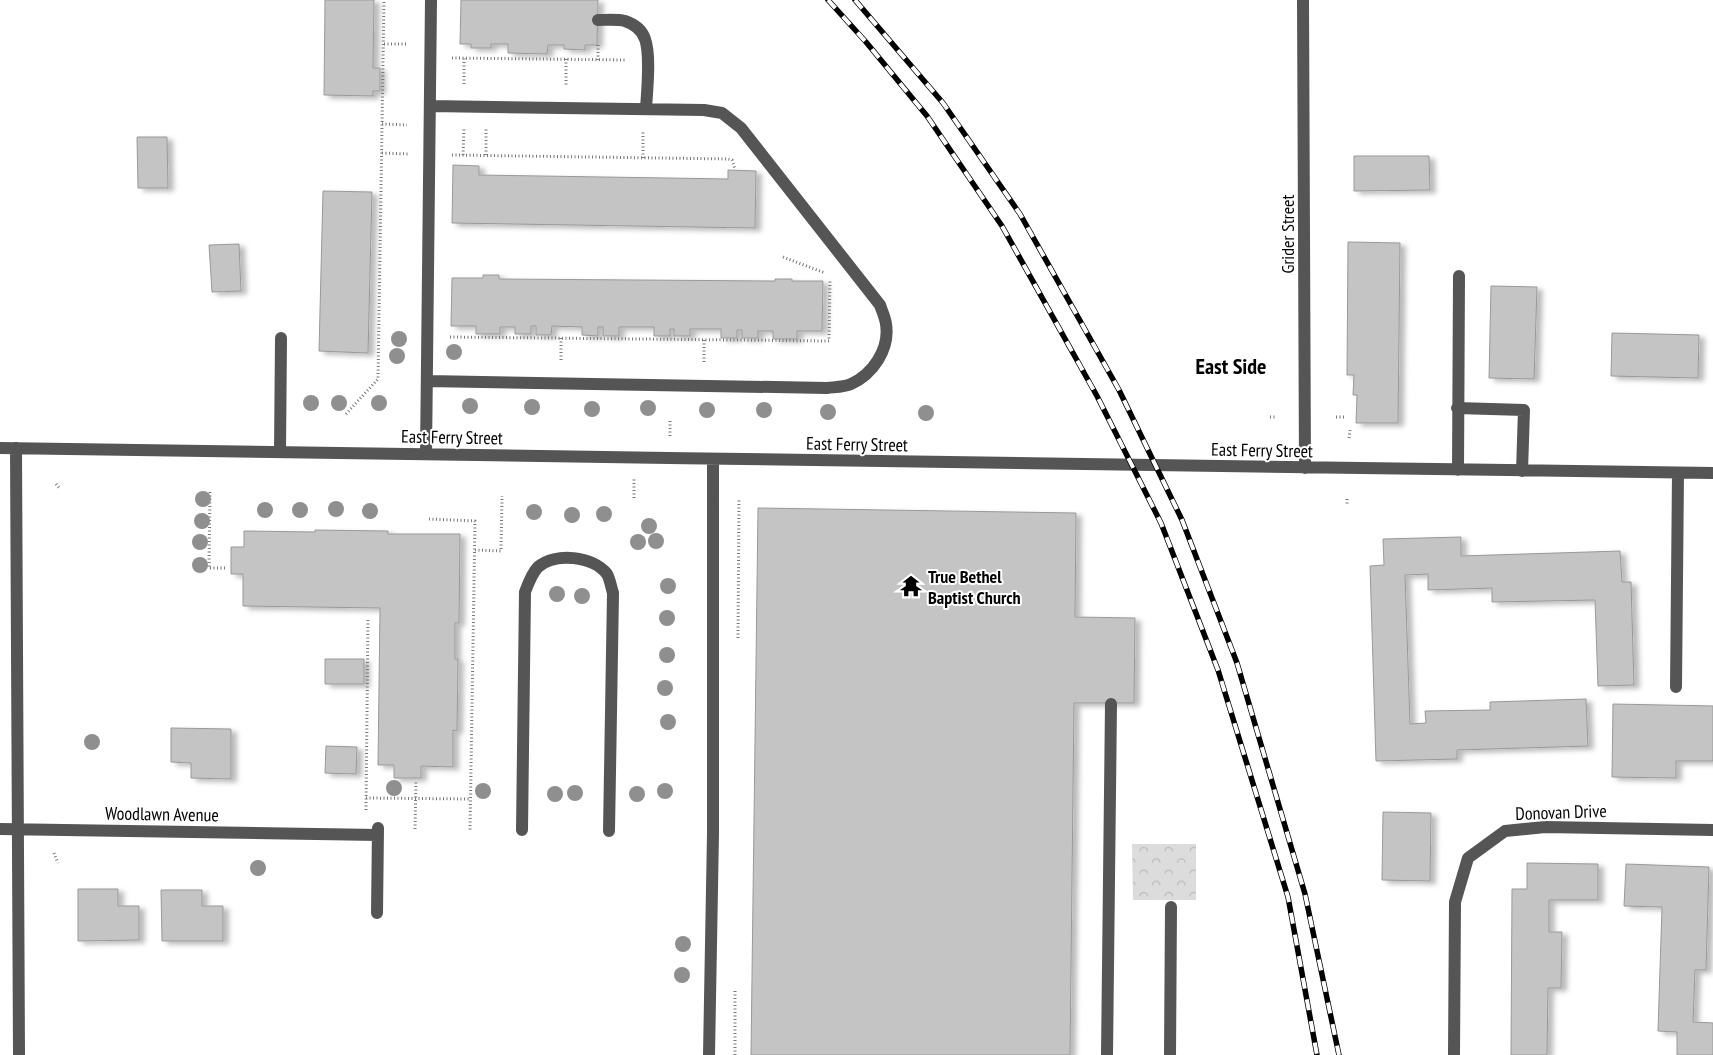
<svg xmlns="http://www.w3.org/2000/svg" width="1713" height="1055" font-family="'PT Sans Narrow',sans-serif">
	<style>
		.forest { fill: url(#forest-crowns) }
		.building { fill: #c4c4c4; stroke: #999; filter: url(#shadow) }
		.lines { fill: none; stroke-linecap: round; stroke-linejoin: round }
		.path { stroke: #777; stroke-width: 3; stroke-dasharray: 1 2.5; stroke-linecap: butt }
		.minor { stroke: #555; stroke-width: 12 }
		.rail-casing { stroke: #000; stroke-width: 5.5 }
		.rail { stroke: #fff; stroke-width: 4; stroke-dasharray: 11; stroke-linecap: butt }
		.tree { fill: #8f8f8f }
		.labels { text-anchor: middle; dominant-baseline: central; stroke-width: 4; stroke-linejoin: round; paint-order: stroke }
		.street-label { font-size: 18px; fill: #000; stroke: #fff }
		.poi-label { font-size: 18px; font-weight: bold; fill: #000; stroke: #fff; text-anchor: start }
		.district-label { font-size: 22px; font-weight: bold; fill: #000; stroke: #fff }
	</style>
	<defs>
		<pattern id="forest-crowns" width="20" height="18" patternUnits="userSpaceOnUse" patternTransform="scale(1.25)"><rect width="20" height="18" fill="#dcdcdc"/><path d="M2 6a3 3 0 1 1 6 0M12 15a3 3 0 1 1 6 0" fill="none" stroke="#bbb"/></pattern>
		<filter id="shadow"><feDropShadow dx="5.5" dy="3" stdDeviation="2.5" flood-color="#0004"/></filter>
	</defs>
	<rect width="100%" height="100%" fill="#fff"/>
	<path class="forest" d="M 1132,844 L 1196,844 L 1196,900 L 1133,900 Z"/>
	<path class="building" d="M 325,0 L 374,0 L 373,68 L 380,68 L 380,91 L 373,91 L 373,96 L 324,95 Z
		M 461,0 L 598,0 L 597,45 L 585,45 L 585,50 L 564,49 L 564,45 L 548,45 L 547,54 L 508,53 L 508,44 L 491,44 L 491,48 L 471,48 L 471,44 L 460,44 Z
		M 137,137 L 167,137 L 168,188 L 138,188 Z
		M 1354,156 L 1429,156 L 1430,190 L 1354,191 Z
		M 453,165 L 479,166 L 479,175 L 728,179 L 728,170 L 756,171 L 755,228 L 452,223 Z
		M 323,191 L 372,192 L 368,353 L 319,351 Z
		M 1348,242 L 1400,243 L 1398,423 L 1356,423 L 1357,395 L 1353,395 L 1354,375 L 1347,375 Z
		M 239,244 L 241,291 L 212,292 L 209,245 Z
		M 483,275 L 499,275 L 499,279 L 775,281 L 775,279 L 792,279 L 792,281 L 823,281 L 822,331 L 797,331 L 797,339 L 773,339 L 773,331 L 758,331 L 758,338 L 742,338 L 742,330 L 737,330 L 737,338 L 721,338 L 721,329 L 690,329 L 690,336 L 674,336 L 674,329 L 670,329 L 670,336 L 654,336 L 654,327 L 619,327 L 619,336 L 603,336 L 603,327 L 598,327 L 598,336 L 582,335 L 582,327 L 552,326 L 551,335 L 536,335 L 536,326 L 531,326 L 531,334 L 515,334 L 515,327 L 500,327 L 500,334 L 476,334 L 476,326 L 451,326 L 452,278 L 483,278 Z
		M 1491,286 L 1537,287 L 1534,379 L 1489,378 Z
		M 1612,333 L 1699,335 L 1698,378 L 1611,376 Z
		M 758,508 L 1076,513 L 1075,617 L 1135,618 L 1134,703 L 1074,703 L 1070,1055 L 751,1055 Z
		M 315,530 L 388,531 L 388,534 L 460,534 L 459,623 L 455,623 L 455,659 L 458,659 L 457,731 L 453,730 L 453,767 L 421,766 L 421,778 L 394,778 L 394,765 L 378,765 L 380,608 L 243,606 L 243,574 L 231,574 L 231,547 L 244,547 L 244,531 L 315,532 Z
		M 1461,537 L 1461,556 L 1620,551 L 1622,582 L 1631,582 L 1634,685 L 1598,686 L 1595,600 L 1492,602 L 1492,588 L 1428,590 L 1428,574 L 1405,575 L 1410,724 L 1426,723 L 1425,711 L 1490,710 L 1490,702 L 1586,699 L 1588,746 L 1457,750 L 1457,759 L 1376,761 L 1370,566 L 1384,565 L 1383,539 Z
		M 325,659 L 364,659 L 364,684 L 325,684 Z
		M 1613,704 L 1713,706 L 1713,761 L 1676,761 L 1676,778 L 1612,777 Z
		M 171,728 L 231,729 L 231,779 L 191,778 L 191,763 L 171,762 Z
		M 326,746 L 357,747 L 356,774 L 325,773 Z
		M 1383,812 L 1431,813 L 1430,881 L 1382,880 Z
		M 1527,863 L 1598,864 L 1598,900 L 1549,900 L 1549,932 L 1562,932 L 1561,988 L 1548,988 L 1547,1055 L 1511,1055 L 1512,889 L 1527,889 Z
		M 1626,864 L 1709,867 L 1706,970 L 1695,970 L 1693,1022 L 1713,1023 L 1713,1055 L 1677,1055 L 1677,1032 L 1658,1031 L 1662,907 L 1624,906 Z
		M 78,889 L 118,889 L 118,906 L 139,906 L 139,940 L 78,941 Z
		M 161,890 L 202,890 L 202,906 L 223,906 L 223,941 L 162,941 Z"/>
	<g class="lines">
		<path class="path" d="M 384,44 L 408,44
			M 452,58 L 626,60
			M 566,59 L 566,87
			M 598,60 L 598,43
			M 464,84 L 464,58
			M 382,124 L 407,125
			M 382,153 L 408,154
			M 452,155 L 728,159 L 732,160 L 735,169
			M 463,155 L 464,128
			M 486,155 L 486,129
			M 643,158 L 643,132
			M 783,257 L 825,273
			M 450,337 L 829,341 L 830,279
			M 561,338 L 561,360
			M 704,340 L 704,363
			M 346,414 L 378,379 L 384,0
			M 1270,417 L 1277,417
			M 1336,417 L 1344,417
			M 670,436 L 670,419
			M 1349,438 L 1350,430
			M 56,484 L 60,489
			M 210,492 L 209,568 L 227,568
			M 634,498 L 634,479
			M 1347,499 L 1347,504
			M 429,519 L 475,521 L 470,830
			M 475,550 L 501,551 L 502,496
			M 738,638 L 739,498
			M 366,798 L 470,799
			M 366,810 L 368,618
			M 415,829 L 416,781
			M 54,853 L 58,863
			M 735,1055 L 735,989"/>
		<path class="minor" d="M 1303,0 L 1305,468
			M 598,20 C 607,20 617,19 625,21 C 634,24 642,30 645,39 C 651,55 647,91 646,109
			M 427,381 L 827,388 C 835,387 844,387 851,384 C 873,374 890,349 886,324 C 885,317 882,311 880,305 L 741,128 L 722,113 L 704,110 L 430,106
			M 1457,408 L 1524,410 L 1522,471
			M 0,448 C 571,456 1142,466 1713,473
			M 16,448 L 19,1055
			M 280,452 L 281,338
			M 426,454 L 431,0
			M 1458,470 L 1459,276
			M 1676,687 L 1678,473
			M 0,829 L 378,835
			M 522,830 L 525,592 C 528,584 532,573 538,567 C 555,552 593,556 607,574 C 610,579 611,587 613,593 L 609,831
			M 377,913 L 378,828
			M 709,1055 L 713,833 L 713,459
			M 1107,1055 L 1111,704
			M 1170,1055 L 1171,907
			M 1454,1055 L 1455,902 L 1468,858 L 1505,831 L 1545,827 L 1713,830"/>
		<g class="rail-casing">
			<path id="rail" d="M 828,0 L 866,42 L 927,116 L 1002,226 L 1097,396 L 1161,523 L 1218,670 L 1288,897 L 1317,1055
				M 855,0 L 943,103 L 1020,214 L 1119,390 L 1182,520 L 1237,663 L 1305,894 L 1339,1055"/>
		</g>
		<use href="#rail" class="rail"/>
	</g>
	<g class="tree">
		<circle cx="399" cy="339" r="8"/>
		<circle cx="454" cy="352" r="8"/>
		<circle cx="397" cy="356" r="8"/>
		<circle cx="311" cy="403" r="8"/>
		<circle cx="339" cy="403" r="8"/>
		<circle cx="379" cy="403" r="8"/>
		<circle cx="470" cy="406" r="8"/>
		<circle cx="532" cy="407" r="8"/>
		<circle cx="648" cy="408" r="8"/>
		<circle cx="592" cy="409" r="8"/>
		<circle cx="707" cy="410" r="8"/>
		<circle cx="764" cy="410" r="8"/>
		<circle cx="828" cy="412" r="8"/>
		<circle cx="926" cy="413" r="8"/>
		<circle cx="203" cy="499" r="8"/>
		<circle cx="336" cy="509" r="8"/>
		<circle cx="265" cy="510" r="8"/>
		<circle cx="300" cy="510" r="8"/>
		<circle cx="370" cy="511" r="8"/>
		<circle cx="534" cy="512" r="8"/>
		<circle cx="604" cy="514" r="8"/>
		<circle cx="572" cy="515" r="8"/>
		<circle cx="202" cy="521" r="8"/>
		<circle cx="649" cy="526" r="8"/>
		<circle cx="656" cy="541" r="8"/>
		<circle cx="200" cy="542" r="8"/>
		<circle cx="638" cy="542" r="8"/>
		<circle cx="200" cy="565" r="8"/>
		<circle cx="668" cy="586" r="8"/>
		<circle cx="557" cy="594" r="8"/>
		<circle cx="582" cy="596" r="8"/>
		<circle cx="667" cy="618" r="8"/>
		<circle cx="667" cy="655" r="8"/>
		<circle cx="665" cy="688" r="8"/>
		<circle cx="668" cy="722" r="8"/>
		<circle cx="92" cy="742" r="8"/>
		<circle cx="394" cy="788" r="8"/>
		<circle cx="483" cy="791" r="8"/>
		<circle cx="665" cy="791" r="8"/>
		<circle cx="575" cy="793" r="8"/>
		<circle cx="555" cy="794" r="8"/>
		<circle cx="637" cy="794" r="8"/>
		<circle cx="258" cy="868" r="8"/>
		<circle cx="683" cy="944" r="8"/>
		<circle cx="682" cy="975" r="8"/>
	</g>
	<defs>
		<g id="temple-bare" transform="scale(1.725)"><path d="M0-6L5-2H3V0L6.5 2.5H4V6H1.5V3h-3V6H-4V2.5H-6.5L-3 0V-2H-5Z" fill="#000" stroke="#fff" stroke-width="2.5" paint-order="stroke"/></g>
	</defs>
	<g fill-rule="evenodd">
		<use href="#temple-bare" x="911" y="586"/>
	</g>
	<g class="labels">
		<g class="street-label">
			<text transform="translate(1287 234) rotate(-90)">Grider Street</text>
			<text transform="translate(452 437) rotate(1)">East Ferry Street</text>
			<text transform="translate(857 444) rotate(1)">East Ferry Street</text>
			<text transform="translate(1262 450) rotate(1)">East Ferry Street</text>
			<text transform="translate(1561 812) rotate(-2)">Donovan Drive</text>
			<text transform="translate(162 814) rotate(1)">Woodlawn Avenue</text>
		</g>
		<g class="poi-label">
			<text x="928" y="576">True Bethel<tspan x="928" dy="21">Baptist Church</tspan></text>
		</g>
		<g class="district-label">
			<text x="1231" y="366">East Side</text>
		</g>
	</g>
</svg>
